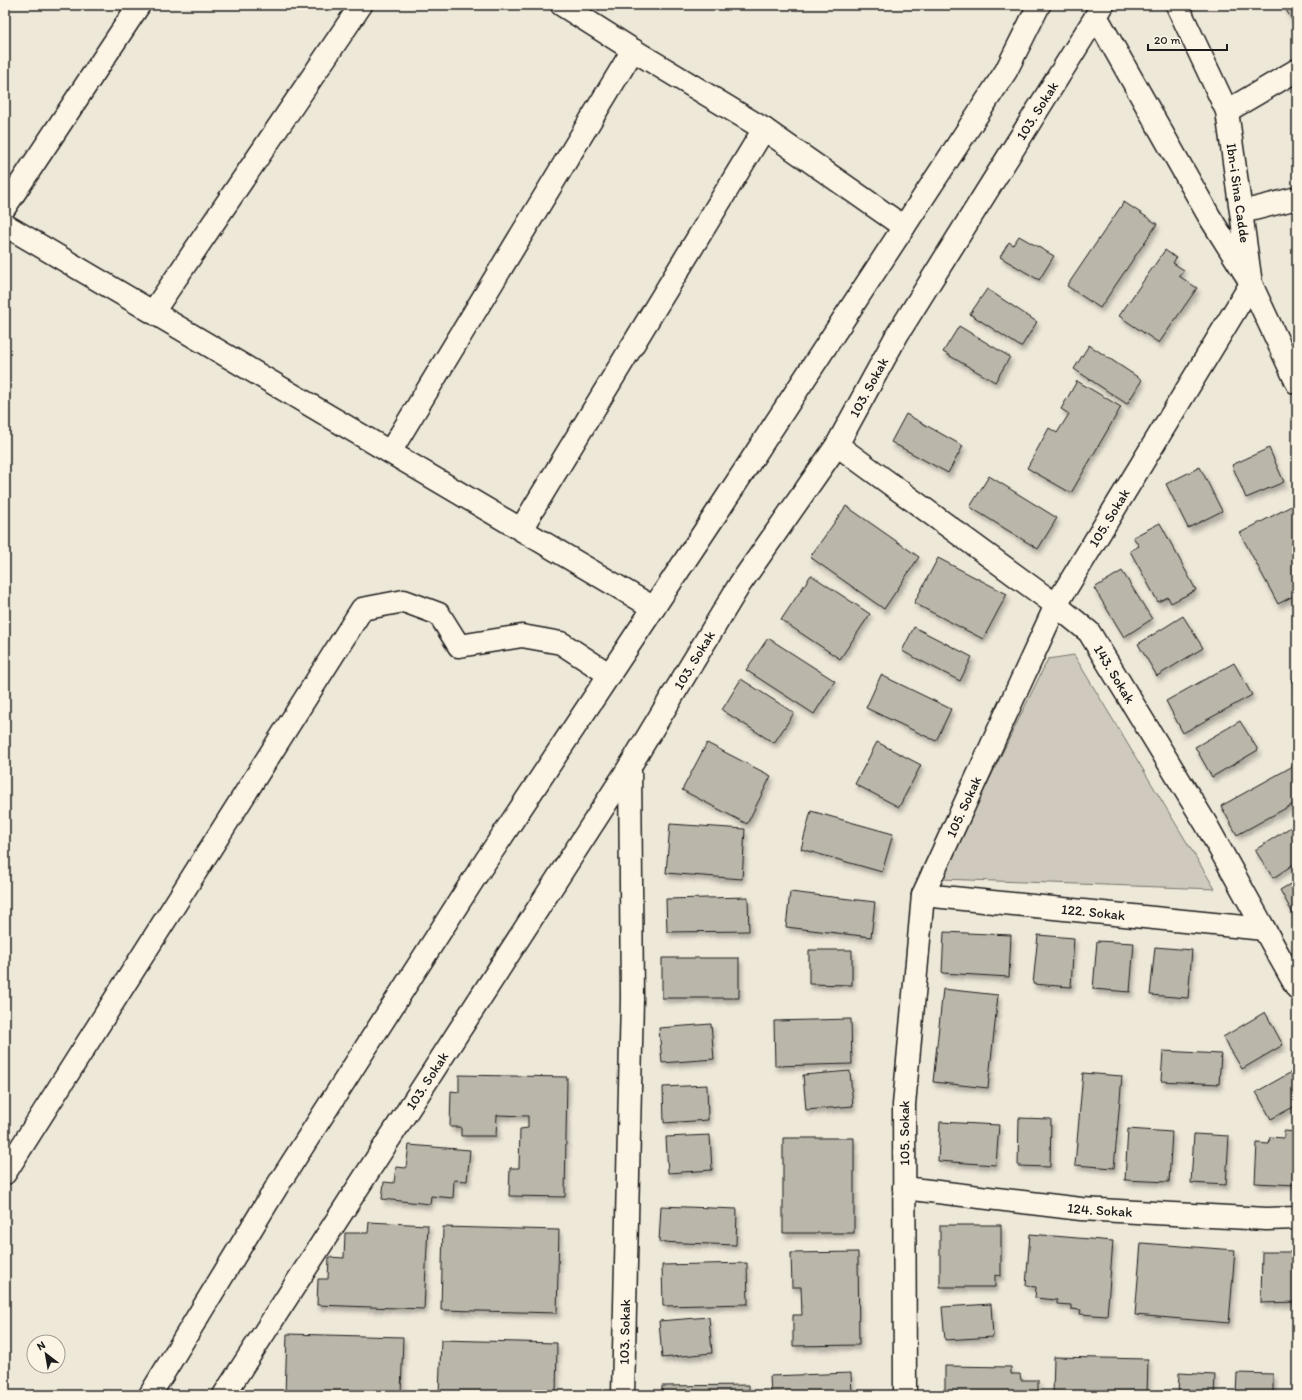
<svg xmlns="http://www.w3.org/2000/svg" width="1302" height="1400" font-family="Itim,sans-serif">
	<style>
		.green { fill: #cfcabd; stroke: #76736c }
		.building { fill: #bab6aa; stroke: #1c1c1c; filter: url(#shadow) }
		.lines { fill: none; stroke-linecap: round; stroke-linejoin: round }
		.minor-casing { stroke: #1c1c1c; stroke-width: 25 }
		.major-casing { stroke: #1c1c1c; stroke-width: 25 }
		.minor { stroke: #fcf5e5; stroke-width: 22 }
		.major { stroke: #fcf5e5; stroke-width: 22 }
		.labels { text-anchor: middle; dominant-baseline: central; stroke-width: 4; stroke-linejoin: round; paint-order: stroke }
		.street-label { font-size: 14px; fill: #1c1c1c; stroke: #fcf5e5 }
	</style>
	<defs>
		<filter id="shadow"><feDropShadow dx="2.5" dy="4.5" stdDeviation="2" flood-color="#0004"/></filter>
	</defs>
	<rect width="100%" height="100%" fill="#eee8d9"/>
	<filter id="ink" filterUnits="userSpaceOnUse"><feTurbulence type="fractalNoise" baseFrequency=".025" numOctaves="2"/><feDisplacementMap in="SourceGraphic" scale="8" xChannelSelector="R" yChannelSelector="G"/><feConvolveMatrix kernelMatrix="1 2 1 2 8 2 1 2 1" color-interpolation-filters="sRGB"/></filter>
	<g filter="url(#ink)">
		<path class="green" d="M 1074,655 L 1215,889 L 941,879 L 1048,659 Z"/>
		<path class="building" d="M 1283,5 L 1297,5 L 1297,28 Z
			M 1124,202 L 1157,224 L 1100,308 L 1067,286 Z
			M 1019,236 L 1054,256 L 1039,280 L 1000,257 L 1009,242 L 1013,245 Z
			M 1165,250 L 1176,258 L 1173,263 L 1184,270 L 1179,276 L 1197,288 L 1159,343 L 1119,316 Z
			M 987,289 L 1037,322 L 1021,347 L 970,314 Z
			M 959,326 L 1010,357 L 995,382 L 943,352 Z
			M 1089,345 L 1142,380 L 1127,404 L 1074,369 Z
			M 1077,381 L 1121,407 L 1071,493 L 1027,468 L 1049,428 L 1057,433 L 1069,414 L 1061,409 Z
			M 906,414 L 963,446 L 948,473 L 891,442 Z
			M 1269,448 L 1284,482 L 1246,498 L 1232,465 Z
			M 1200,467 L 1222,511 L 1188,528 L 1166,484 Z
			M 989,476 L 1057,518 L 1038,549 L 970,507 Z
			M 1297,503 L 1297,594 L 1278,604 L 1240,533 Z
			M 846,506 L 919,557 L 884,609 L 810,557 Z
			M 1160,523 L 1196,590 L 1171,603 L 1168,597 L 1158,602 L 1130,551 L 1139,546 L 1133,537 Z
			M 938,558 L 1007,594 L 983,639 L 914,603 Z
			M 1122,571 L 1152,619 L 1124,637 L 1094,588 Z
			M 811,575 L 870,614 L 840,659 L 781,620 Z
			M 1183,616 L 1203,648 L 1157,676 L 1138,644 Z
			M 914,627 L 972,657 L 960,681 L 902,651 Z
			M 768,638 L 835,681 L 814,714 L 746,670 Z
			M 1234,663 L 1252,695 L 1183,733 L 1166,701 Z
			M 881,675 L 951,709 L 936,741 L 866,708 Z
			M 1297,677 L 1297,691 L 1291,680 Z
			M 741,679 L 794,713 L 774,743 L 722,710 Z
			M 1240,721 L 1258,750 L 1212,777 L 1195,747 Z
			M 877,742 L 921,765 L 899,807 L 855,784 Z
			M 707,743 L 771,776 L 747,824 L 682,790 Z
			M 1293,766 L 1297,773 L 1297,802 L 1237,835 L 1221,806 Z
			M 811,811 L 893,834 L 882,872 L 801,849 Z
			M 1297,823 L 1297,862 L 1273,878 L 1255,850 Z
			M 670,824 L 745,829 L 742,879 L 666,873 Z
			M 1297,880 L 1297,921 L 1280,890 Z
			M 790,892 L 875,902 L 871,937 L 786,927 Z
			M 748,897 L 749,931 L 667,932 L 666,899 Z
			M 944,932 L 1011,935 L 1009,977 L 942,973 Z
			M 1038,935 L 1074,938 L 1071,987 L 1033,984 Z
			M 1097,941 L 1134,943 L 1130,992 L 1093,989 Z
			M 1155,947 L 1192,950 L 1188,998 L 1150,995 Z
			M 809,950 L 852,950 L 852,985 L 809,984 Z
			M 662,958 L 739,958 L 739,998 L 662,998 Z
			M 943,989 L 998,995 L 988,1088 L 933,1082 Z
			M 1265,1012 L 1283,1045 L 1242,1069 L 1223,1037 Z
			M 851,1019 L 852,1064 L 775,1066 L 774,1021 Z
			M 711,1024 L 714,1059 L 662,1063 L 659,1028 Z
			M 1163,1051 L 1221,1054 L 1219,1084 L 1161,1081 Z
			M 1297,1069 L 1297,1105 L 1271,1119 L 1256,1092 Z
			M 850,1071 L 853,1106 L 806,1110 L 803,1075 Z
			M 1083,1073 L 1122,1076 L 1114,1168 L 1075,1165 Z
			M 459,1075 L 567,1077 L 565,1197 L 509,1196 L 510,1168 L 519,1168 L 520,1129 L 528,1128 L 528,1116 L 497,1115 L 496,1136 L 461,1136 L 461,1127 L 450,1127 L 451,1091 L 459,1092 Z
			M 707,1085 L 708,1120 L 664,1123 L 663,1087 Z
			M 1019,1118 L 1051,1119 L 1050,1167 L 1018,1166 Z
			M 940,1122 L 999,1125 L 996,1165 L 938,1161 Z
			M 1128,1129 L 1172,1132 L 1169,1182 L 1125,1180 Z
			M 1284,1131 L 1297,1132 L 1297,1185 L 1255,1183 L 1257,1143 L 1269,1144 L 1270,1137 L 1284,1138 Z
			M 1194,1134 L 1229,1136 L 1226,1185 L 1191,1183 Z
			M 710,1135 L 712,1170 L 668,1173 L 666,1137 Z
			M 783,1138 L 854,1138 L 854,1233 L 783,1233 Z
			M 409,1145 L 470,1150 L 467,1181 L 454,1180 L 453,1198 L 431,1196 L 430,1204 L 382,1199 L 384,1182 L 394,1183 L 396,1167 L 406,1168 Z
			M 661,1206 L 737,1209 L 736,1245 L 659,1242 Z
			M 369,1222 L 428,1225 L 424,1309 L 317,1305 L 318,1279 L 328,1279 L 329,1257 L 344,1258 L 345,1233 L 368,1233 Z
			M 940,1225 L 1001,1225 L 1001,1276 L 995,1275 L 995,1287 L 940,1287 Z
			M 443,1227 L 559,1230 L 557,1313 L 441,1310 Z
			M 1030,1234 L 1113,1241 L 1107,1316 L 1080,1314 L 1081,1310 L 1071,1309 L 1071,1305 L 1057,1304 L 1057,1300 L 1035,1298 L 1036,1287 L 1026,1286 Z
			M 1141,1243 L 1235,1250 L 1229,1323 L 1135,1315 Z
			M 858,1252 L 859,1345 L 793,1346 L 793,1315 L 802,1315 L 801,1287 L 792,1287 L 791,1253 Z
			M 1262,1252 L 1297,1252 L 1297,1302 L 1261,1303 Z
			M 747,1263 L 748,1304 L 663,1306 L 662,1265 Z
			M 991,1304 L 993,1337 L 945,1340 L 942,1307 Z
			M 709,1317 L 712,1353 L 662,1358 L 659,1321 Z
			M 287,1334 L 403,1337 L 401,1395 L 285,1395 Z
			M 441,1340 L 557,1343 L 556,1395 L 439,1395 Z
			M 1054,1357 L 1148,1359 L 1147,1395 L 1053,1395 Z
			M 945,1366 L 1011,1367 L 1011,1374 L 1020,1374 L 1021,1380 L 1038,1380 L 1038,1395 L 945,1395 Z
			M 851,1373 L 852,1395 L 771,1395 L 770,1376 Z
			M 1179,1373 L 1215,1375 L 1214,1395 L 1178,1395 Z
			M 1237,1373 L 1273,1374 L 1273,1395 L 1236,1395 Z
			M 749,1385 L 749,1395 L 662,1395 L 662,1386 Z"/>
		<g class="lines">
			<g class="minor-casing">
				<g id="minor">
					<path d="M 562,5 L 633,50 L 764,129 L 904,227"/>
					<path id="s1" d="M 1177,5 L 1227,111 L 1251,284 L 1297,383"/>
					<path d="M 1096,16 L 1209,216 L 1248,278"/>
					<path d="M 1227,111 L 1297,70"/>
					<path d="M 5,207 L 139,5"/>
					<path d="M 1242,212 L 1297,198"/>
					<path d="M 5,225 L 654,608"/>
					<path d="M 153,312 L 361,5"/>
					<path id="s2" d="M 837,445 L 1056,605 L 1089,632 L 1206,824 L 1297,988"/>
					<path d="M 390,452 L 633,50"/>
					<path d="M 521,529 L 764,129"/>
					<path id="s3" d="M 923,895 L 1264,929"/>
					<path d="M 5,1173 L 362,609 L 404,601 L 439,614 L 459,646 L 522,636 L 561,643 L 610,675"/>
					<path id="s4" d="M 904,1188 L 1081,1209 L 1266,1219 L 1297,1218"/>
					<path d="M 150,1395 L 276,1188 L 475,877 L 714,517 L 1006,71 L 1039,5"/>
					<path id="s5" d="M 224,1395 L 630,766"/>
					<path id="s6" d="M 905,1395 L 904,1105 L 923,895 L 1056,605 L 1251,284"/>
				</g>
			</g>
			<g class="major-casing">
				<g id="major">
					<path id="s7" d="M 623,1395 L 632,999 L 630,766 L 740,584 L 837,445 L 897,335 L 1103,5"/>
				</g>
			</g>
			<use href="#minor" class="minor"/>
			<use href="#major" class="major"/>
		</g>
	</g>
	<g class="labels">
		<g class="street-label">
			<text stroke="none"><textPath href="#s7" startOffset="1401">103. Sokak</textPath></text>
			<text stroke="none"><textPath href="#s1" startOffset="200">Ibn-i Sina Cadde</textPath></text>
			<text stroke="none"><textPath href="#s7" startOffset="1077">103. Sokak</textPath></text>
			<text stroke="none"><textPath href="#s6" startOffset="922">105. Sokak</textPath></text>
			<text stroke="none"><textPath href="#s7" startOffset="753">103. Sokak</textPath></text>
			<text stroke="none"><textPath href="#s2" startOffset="363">143. Sokak</textPath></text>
			<text stroke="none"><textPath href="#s6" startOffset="598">105. Sokak</textPath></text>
			<text stroke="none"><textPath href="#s3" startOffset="171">122. Sokak</textPath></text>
			<text stroke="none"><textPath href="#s5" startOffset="374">103. Sokak</textPath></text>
			<text stroke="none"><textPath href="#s6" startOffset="262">105. Sokak</textPath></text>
			<text stroke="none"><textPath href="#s4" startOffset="197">124. Sokak</textPath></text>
			<text stroke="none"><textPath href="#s7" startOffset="63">103. Sokak</textPath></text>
		</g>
	</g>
	<rect width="1302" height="1400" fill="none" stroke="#fcf5e5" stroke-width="20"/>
	<rect x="10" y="10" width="1282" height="1380" fill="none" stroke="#1c1c1c" stroke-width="1.5" filter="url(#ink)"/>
	<g transform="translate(46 1354) rotate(329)"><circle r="19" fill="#fcf5e5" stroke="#a29e95"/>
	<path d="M0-3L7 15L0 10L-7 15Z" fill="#1c1c1c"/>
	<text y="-6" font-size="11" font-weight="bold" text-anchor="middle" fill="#1c1c1c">N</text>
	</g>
	<path d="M1148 44v6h79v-6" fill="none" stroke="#1c1c1c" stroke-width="2"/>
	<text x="1154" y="44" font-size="12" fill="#1c1c1c" stroke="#fcf5e5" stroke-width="3" paint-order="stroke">20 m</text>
</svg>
